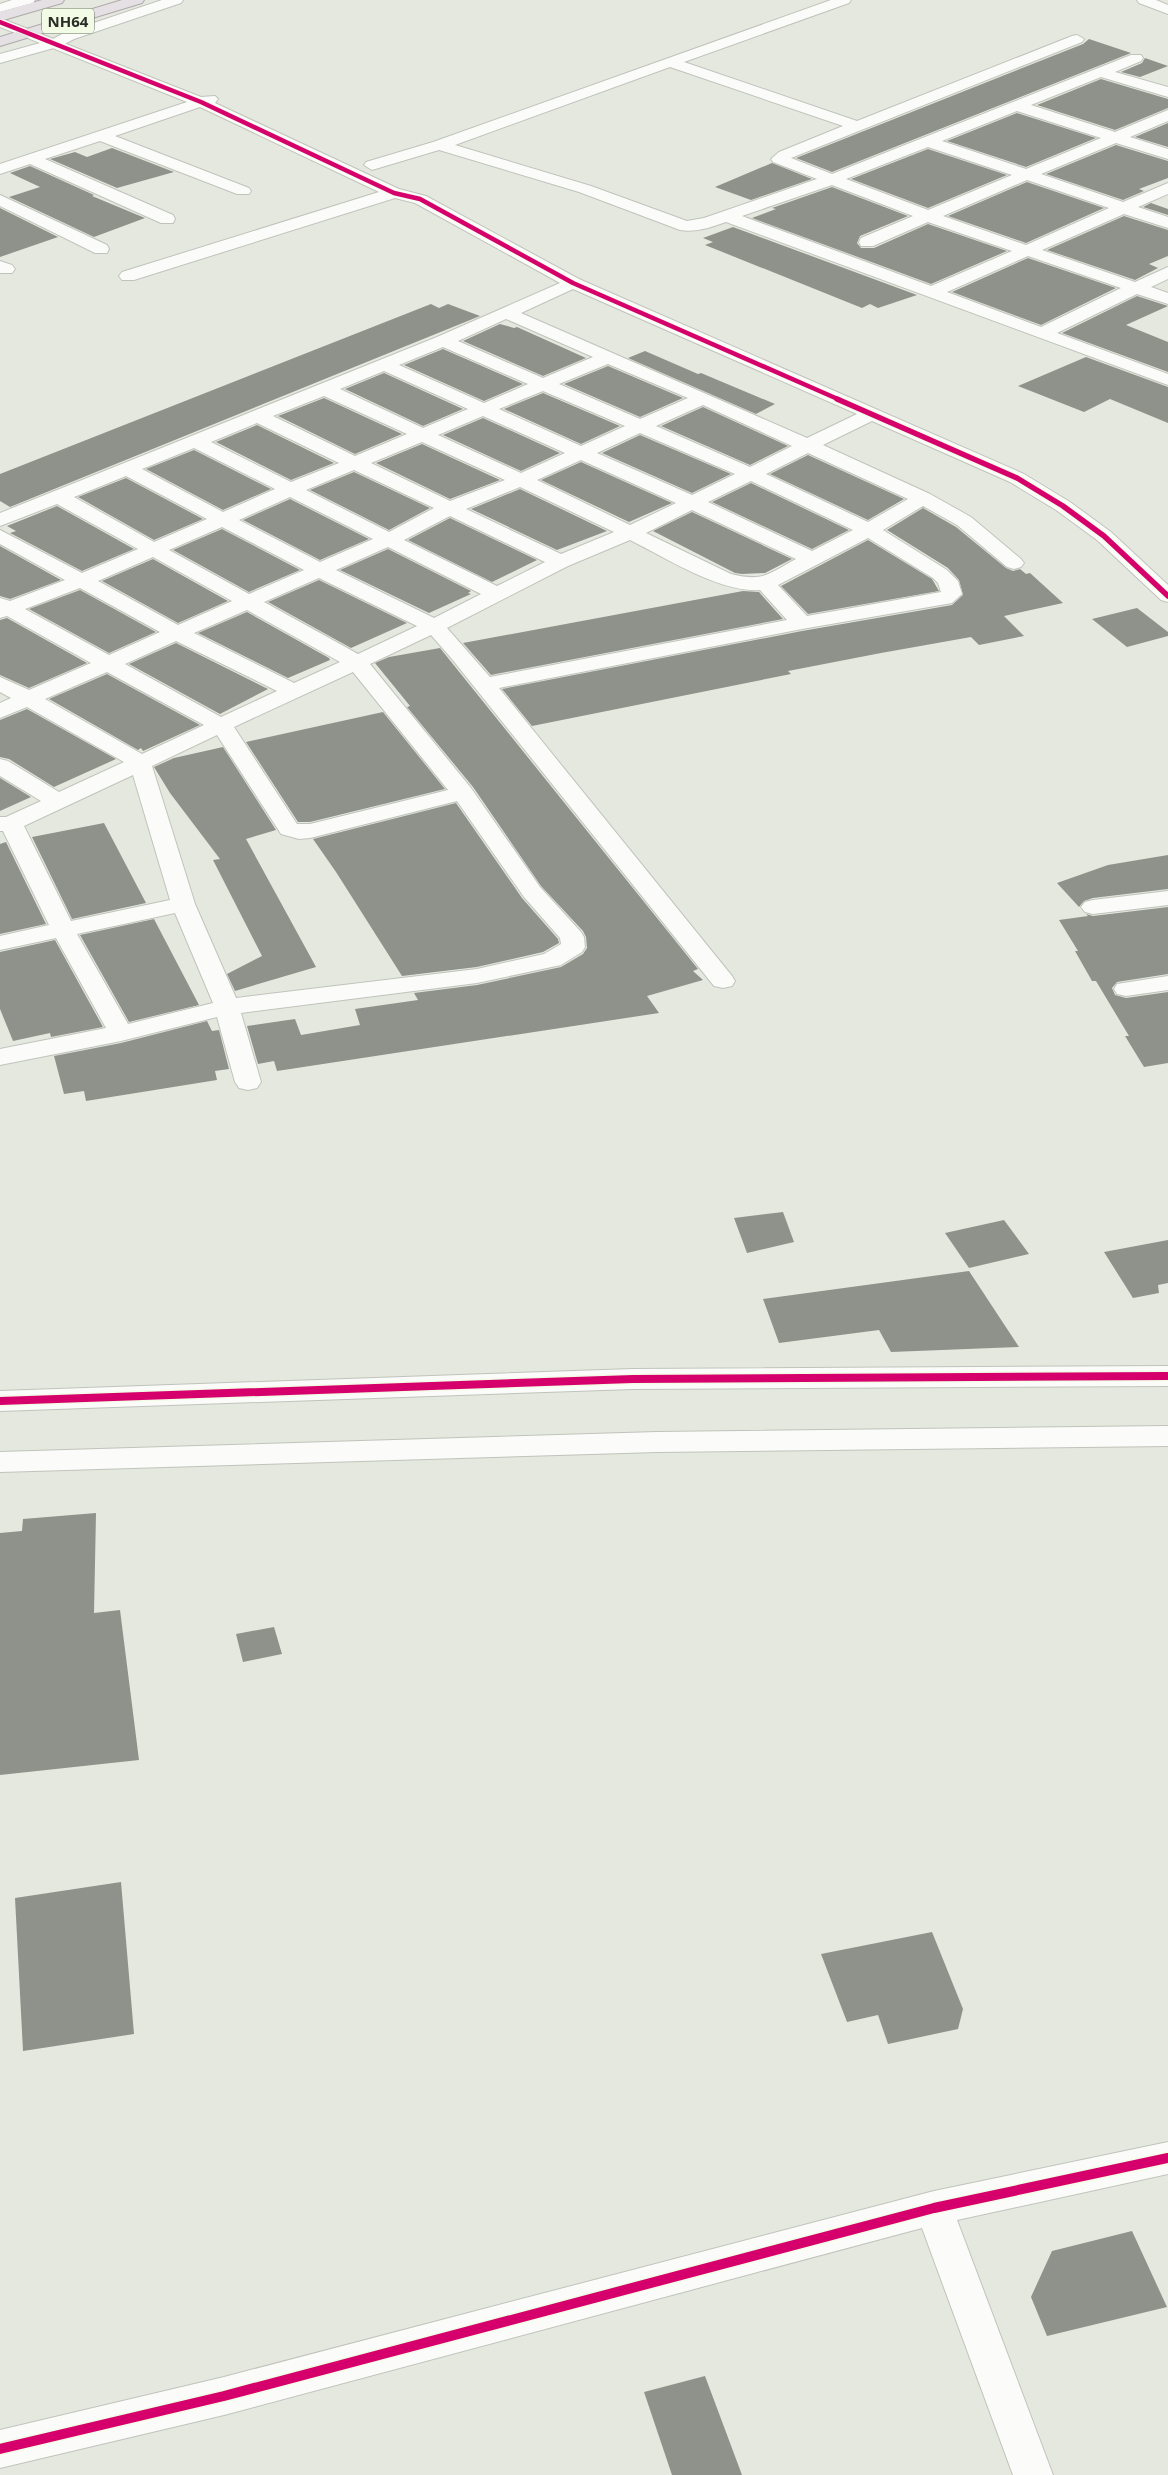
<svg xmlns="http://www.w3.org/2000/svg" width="1168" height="2475" font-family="'Open Sans',sans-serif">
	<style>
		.building { fill: #8f928a }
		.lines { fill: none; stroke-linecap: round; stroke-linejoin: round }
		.minor-casing { stroke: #c0c3bb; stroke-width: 2 }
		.tertiary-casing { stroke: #c0c3bb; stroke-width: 2 }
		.trunk-casing { stroke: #aea8aa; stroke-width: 2 }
		.minor { fill: #fbfcfa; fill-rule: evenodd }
		.tertiary { fill: #fbfcfa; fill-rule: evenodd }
		.trunk { fill: #e5e0e4; fill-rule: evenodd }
		.cycleway-far3-casing { stroke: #f2fbe6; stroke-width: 6 }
		.cycleway-far2-casing { stroke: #f2fbe6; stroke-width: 8 }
		.cycleway-far1-casing { stroke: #f2fbe6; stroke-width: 11 }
		.cycleway-casing { stroke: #f2fbe6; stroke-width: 13 }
		.cycleway-far3 { stroke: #d6006c; stroke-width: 4.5 }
		.cycleway-far2 { stroke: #d6006c; stroke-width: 5.5 }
		.cycleway-far1 { stroke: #d6006c; stroke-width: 8 }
		.cycleway { stroke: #d6006c; stroke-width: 10 }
		.labels { text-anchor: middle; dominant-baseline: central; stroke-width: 5; stroke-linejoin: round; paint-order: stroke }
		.shield { fill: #f2fbe6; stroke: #676c60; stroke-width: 1 }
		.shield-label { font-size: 15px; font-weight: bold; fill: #2b2e27 }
	</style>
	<rect width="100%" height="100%" fill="#e4e8de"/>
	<path class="building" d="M 1089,39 L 1131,53 L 832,172 L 796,158 L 1083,44 Z
		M 1145,58 L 1168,66 L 1140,77 L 1121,72 L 1142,63 Z
		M 1101,79 L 1168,99 L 1168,108 L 1115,130 L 1037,105 Z
		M 1017,113 L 1096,138 L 1026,167 L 947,141 Z
		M 1168,123 L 1168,147 L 1135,137 Z
		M 1116,145 L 1168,161 L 1168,178 L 1139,189 L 1144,191 L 1123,200 L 1046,174 Z
		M 112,148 L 174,172 L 117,188 L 50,159 L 75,152 L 87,157 Z
		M 928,149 L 1007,175 L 928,208 L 851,179 Z
		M 772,163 L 812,179 L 751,200 L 715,187 Z
		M 30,166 L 94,195 L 92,196 L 145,218 L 94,237 L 9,197 L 40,187 L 10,173 Z
		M 1027,182 L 1104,208 L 1026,243 L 948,216 Z
		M 832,187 L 908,216 L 860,236 L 857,243 L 861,248 L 874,248 L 928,224 L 1007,251 L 931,284 L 752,218 L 776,209 L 772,208 Z
		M 1151,203 L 1168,209 L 1168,215 L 1143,207 Z
		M 0,208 L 58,237 L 0,257 Z
		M 1124,216 L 1168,230 L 1168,256 L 1149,264 L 1158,268 L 1135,280 L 1047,250 Z
		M 733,227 L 917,295 L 878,308 L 870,304 L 862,308 L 705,245 L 713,242 L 703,238 Z
		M 1028,258 L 1116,288 L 1041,325 L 952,292 Z
		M 1137,296 L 1168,306 L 1126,325 L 1168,342 L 1168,372 L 1062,333 Z
		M 431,304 L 439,308 L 448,304 L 480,316 L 10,507 L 0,501 L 0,474 Z
		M 500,324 L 514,328 L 517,327 L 586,358 L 543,376 L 463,341 Z
		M 443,349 L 523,384 L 484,401 L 404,365 Z
		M 645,351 L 698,374 L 701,373 L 775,404 L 756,414 L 628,358 Z
		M 1086,357 L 1168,387 L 1168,423 L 1110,399 L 1084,412 L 1018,386 Z
		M 608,366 L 683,398 L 640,417 L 564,384 Z
		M 384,373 L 463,409 L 423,426 L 345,389 Z
		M 543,393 L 620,426 L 581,444 L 504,409 Z
		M 324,398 L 402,434 L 355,454 L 278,416 Z
		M 703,407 L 738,423 L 788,446 L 750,465 L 661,426 Z
		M 483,418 L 560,453 L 521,471 L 443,435 Z
		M 257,425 L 334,463 L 291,480 L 216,442 Z
		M 640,435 L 731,474 L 692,493 L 602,453 Z
		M 422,444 L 500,480 L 450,499 L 376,463 Z
		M 194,450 L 271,489 L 223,510 L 146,469 Z
		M 808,455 L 904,499 L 868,520 L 770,474 Z
		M 581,462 L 672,503 L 629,522 L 541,480 Z
		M 354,472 L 430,508 L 389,530 L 310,490 Z
		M 126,478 L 203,519 L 154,540 L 78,497 Z
		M 751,483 L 849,530 L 812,549 L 712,502 Z
		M 520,489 L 607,531 L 557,550 L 471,509 Z
		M 290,499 L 369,539 L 320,560 L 243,520 Z
		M 57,506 L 134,549 L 82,571 L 10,533 L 16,531 L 7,526 Z
		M 923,508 L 956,527 L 1006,568 L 1013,571 L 1020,569 L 1026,574 L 1030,573 L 1063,603 L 1004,616 L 1024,636 L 979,645 L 971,637 L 881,653 L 788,671 L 791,674 L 532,726 L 502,689 L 802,631 L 952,605 L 963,595 L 959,580 L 948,568 L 887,530 Z
		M 692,512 L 792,559 L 765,573 L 742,574 L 735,573 L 653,531 Z
		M 450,518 L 537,560 L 492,582 L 408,540 Z
		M 222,529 L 300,570 L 249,592 L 173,550 Z
		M 868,540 L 932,579 L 939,591 L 808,614 L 781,586 Z
		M 0,546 L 61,580 L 10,599 L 0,596 Z
		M 388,549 L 471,591 L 468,593 L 471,594 L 429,613 L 340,570 Z
		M 153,559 L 228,601 L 178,623 L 102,581 Z
		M 319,580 L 407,623 L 351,648 L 268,602 Z
		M 80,590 L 156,632 L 109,653 L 29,609 Z
		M 743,591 L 759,592 L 783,619 L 491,675 L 463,643 Z
		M 1137,608 L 1168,632 L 1168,636 L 1127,647 L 1092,619 Z
		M 247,612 L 329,658 L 330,660 L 288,678 L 198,633 Z
		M 7,618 L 87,663 L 29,688 L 0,675 L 0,620 Z
		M 176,643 L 268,689 L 220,714 L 129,664 Z
		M 440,648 L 698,969 L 693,971 L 703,980 L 647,996 L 659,1013 L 277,1071 L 274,1061 L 258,1064 L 247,1026 L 295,1019 L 301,1035 L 360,1025 L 355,1009 L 418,1000 L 414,993 L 477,985 L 561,967 L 583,954 L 587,948 L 586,937 L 583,931 L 541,886 L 473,787 L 407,707 L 410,706 L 375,663 L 389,657 Z
		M 107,674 L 200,725 L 143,751 L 141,748 L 138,750 L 49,699 Z
		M 27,709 L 116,759 L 54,787 L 9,759 L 0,757 L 0,720 Z
		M 383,712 L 445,789 L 310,822 L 298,822 L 246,742 Z
		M 223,747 L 276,830 L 246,839 L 316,967 L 235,991 L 227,974 L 262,956 L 213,860 L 220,859 L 170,793 L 154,767 L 174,758 Z
		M 0,778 L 31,797 L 0,811 Z
		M 456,803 L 522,898 L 558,939 L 559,943 L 543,952 L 477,967 L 402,976 L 336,872 L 313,839 Z
		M 104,823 L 146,903 L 72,919 L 32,837 Z
		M 6,842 L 46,924 L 0,934 L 0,844 Z
		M 1168,855 L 1168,889 L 1093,898 L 1084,901 L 1079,907 L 1057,883 L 1108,865 Z
		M 1168,907 L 1168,974 L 1117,982 L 1112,988 L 1115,995 L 1126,998 L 1168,992 L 1168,1063 L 1144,1067 L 1125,1036 L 1129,1036 L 1096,981 L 1092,981 L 1075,951 L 1078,951 L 1059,920 L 1088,916 L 1086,914 L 1093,916 Z
		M 154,919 L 199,1005 L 129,1022 L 80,935 Z
		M 55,940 L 103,1027 L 51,1037 L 50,1033 L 13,1041 L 0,1009 L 0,952 Z
		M 207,1021 L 212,1031 L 219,1030 L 229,1069 L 215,1071 L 217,1080 L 86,1101 L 84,1091 L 64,1094 L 54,1056 L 121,1043 Z
		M 783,1212 L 794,1242 L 747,1253 L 734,1218 Z
		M 1004,1220 L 1029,1254 L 969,1268 L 945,1233 Z
		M 1168,1240 L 1168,1283 L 1158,1285 L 1159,1293 L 1133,1298 L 1104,1252 Z
		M 969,1271 L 1019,1347 L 891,1352 L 879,1330 L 779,1343 L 763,1299 Z
		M 96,1513 L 94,1613 L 120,1610 L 139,1760 L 0,1775 L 0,1533 L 22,1531 L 23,1519 Z
		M 274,1627 L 282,1654 L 243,1662 L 236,1634 Z
		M 121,1882 L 134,2034 L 23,2051 L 15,1898 Z
		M 932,1932 L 963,2009 L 958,2029 L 888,2044 L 878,2015 L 847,2022 L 821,1954 Z
		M 1132,2231 L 1167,2307 L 1047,2336 L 1031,2297 L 1052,2251 Z
		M 705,2376 L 742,2475 L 672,2475 L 644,2392 Z"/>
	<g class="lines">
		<g class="minor-casing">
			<path id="minor" d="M 831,0 L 851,0 L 849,3 L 684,62 L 857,121 L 1072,36 L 1077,35 L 1084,39 L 1082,42 L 791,158 L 832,174 L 1131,55 L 1141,55 L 1143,58 L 1141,61 L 1115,72 L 1168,87 L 1168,97 L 1101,77 L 1031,105 L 1115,132 L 1168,110 L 1168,121 L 1130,137 L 1168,149 L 1168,159 L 1116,143 L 1041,174 L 1123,202 L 1168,183 L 1168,194 L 1138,207 L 1168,217 L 1168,228 L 1124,214 L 1042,250 L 1135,282 L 1168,267 L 1168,279 L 1151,287 L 1168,293 L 1168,304 L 1137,294 L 1057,333 L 1168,374 L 1168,385 L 726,222 C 712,227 695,233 680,230 L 579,192 L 439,150 L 372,170 L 364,165 L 366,162 L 433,142 ZM 670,67 L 843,126 L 779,152 L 771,159 L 773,162 L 817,179 L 704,218 L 687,221 L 591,186 L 455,145 ZM 1017,111 L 1101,138 L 1026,169 L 942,141 ZM 928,147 L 1012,175 L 928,210 L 846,179 ZM 1027,180 L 1109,208 L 1026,245 L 943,216 ZM 832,185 L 913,216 L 861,238 L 859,242 L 861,246 L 873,246 L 928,222 L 1012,251 L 931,286 L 742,216 ZM 1028,256 L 1121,288 L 1041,327 L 947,292 Z
				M 1137,0 L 1156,0 L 1168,5 L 1168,14 L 1139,3 Z
				M 0,18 L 201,97 L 215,96 L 218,99 L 215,103 L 399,189 L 426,196 L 579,279 L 1024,474 L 1070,502 L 1111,532 L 1168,585 L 1168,602 L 1161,600 L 1097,540 L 1056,510 L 1010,482 L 872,421 L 823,445 L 930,494 L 971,517 L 1021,559 L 1024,563 L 1021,567 L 1014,569 L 1007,567 L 957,525 L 923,506 L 883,530 L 947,570 L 958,581 L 962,594 L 952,603 L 802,629 L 499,688 L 732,976 L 735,981 L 732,986 L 723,988 L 714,986 L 452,659 L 431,635 L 370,664 L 471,788 L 540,887 L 581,932 L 584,937 L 585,947 L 582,952 L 561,965 L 477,983 L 241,1013 L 261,1082 L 257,1088 L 248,1090 L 239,1088 L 235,1082 L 217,1017 L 121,1041 L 0,1065 L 0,1049 L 106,1028 L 56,938 L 0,950 L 0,936 L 49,925 L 3,831 L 0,831 L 0,817 L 6,817 L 41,801 L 0,776 L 0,759 L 8,761 L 59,792 L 124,762 L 27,707 L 0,718 L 0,703 L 11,698 L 0,692 L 0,677 L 29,690 L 91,663 L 7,616 L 0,618 L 0,598 L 10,601 L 65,580 L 0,544 L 0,530 L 82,573 L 138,549 L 57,504 L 0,526 L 0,513 L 437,337 L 560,283 L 415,203 L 395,198 L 134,280 L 122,280 L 119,276 L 122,272 L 379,192 L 200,107 L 115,136 L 249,188 L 251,191 L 249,194 L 237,194 L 100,141 L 45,159 L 173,215 L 175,219 L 173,223 L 161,223 L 30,164 L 0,174 L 0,164 L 187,102 L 0,27 ZM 573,289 L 857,414 L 807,438 L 521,313 ZM 506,319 L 593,357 L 543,378 L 458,341 ZM 443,347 L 528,384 L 484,403 L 399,365 ZM 608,364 L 688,398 L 640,419 L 559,384 ZM 384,371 L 468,409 L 423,428 L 340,389 ZM 543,391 L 625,426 L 581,446 L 499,409 ZM 324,396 L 407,434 L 355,456 L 273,416 ZM 703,405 L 792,446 L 750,467 L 656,426 ZM 483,416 L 565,453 L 521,473 L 438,435 ZM 257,423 L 339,463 L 291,482 L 211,442 ZM 640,433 L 735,474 L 692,495 L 597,453 ZM 422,442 L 505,480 L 450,501 L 371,463 ZM 194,448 L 275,489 L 223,512 L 142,469 ZM 808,453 L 908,499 L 868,522 L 766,474 ZM 581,460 L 676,503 L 630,525 L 537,480 ZM 354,470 L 434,508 L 389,532 L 306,490 ZM 126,476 L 207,519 L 154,542 L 74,497 ZM 751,481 L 853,530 L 812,551 L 708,502 ZM 520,487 L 614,532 L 561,554 L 466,509 ZM 290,497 L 373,539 L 320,562 L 239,520 ZM 692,510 L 796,559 C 768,574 764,582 731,574 L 646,533 ZM 450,516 L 545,562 L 497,586 L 404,540 ZM 222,527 L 304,570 L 249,594 L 169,550 ZM 868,538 L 933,578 L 938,583 L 941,592 L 807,616 L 778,585 ZM 630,540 C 666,558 720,593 760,590 L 787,620 L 490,677 L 447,628 L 568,566 ZM 388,547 L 481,594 L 434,618 L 336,570 ZM 153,557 L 232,601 L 178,625 L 98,581 ZM 319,578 L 417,626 L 358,654 L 264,602 ZM 80,588 L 160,632 L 109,655 L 25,609 ZM 247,610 L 340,662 L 294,683 L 194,633 ZM 176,641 L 277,691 L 221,717 L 125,664 ZM 107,672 L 204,725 L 142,754 L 45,699 ZM 353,672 L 448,790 L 310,824 L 297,824 L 234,727 ZM 217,735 L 281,834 L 299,839 L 310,838 L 457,801 L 524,897 L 560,938 L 561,944 L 544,954 L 477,969 L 236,998 L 195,904 L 152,766 ZM 133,775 L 170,900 L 71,921 L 24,826 ZM 175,913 L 213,1003 L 128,1024 L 77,934 Z
				M 0,195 L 107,245 L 109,249 L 107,253 L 95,253 L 0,206 Z
				M 0,261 L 12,265 L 15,269 L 12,273 L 0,273 Z
				M 1168,891 L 1168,905 L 1093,914 L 1085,912 L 1081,907 L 1085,902 L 1093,900 Z
				M 1168,976 L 1168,990 L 1126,996 L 1117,994 L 1114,989 L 1117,984 Z
				M 1168,2142 L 1168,2174 L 957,2220 L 1053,2475 L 1013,2475 L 922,2228 L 224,2415 L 0,2468 L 0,2430 L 224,2377 L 934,2191 Z"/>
		</g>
		<g class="tertiary-casing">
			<path id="tertiary" d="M 12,0 L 35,0 L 33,3 L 0,12 L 0,4 Z
				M 162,0 L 183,0 L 181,3 L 74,39 L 61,46 L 0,63 L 0,54 L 51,40 L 64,33 Z
				M 1168,1366 L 1168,1386 L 633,1389 L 0,1411 L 0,1391 L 633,1369 Z
				M 1168,1426 L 1168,1446 L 657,1452 L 0,1472 L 0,1452 L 657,1432 Z"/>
		</g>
		<g class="trunk-casing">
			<path id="trunk" d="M 42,0 L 64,0 L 62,3 L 0,21 L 0,12 Z
				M 122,0 L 144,0 L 142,3 L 0,46 L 0,37 Z"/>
		</g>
		<use href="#minor" class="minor"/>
		<use href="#tertiary" class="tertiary"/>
		<use href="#trunk" class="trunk"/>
		<g class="cycleway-far3-casing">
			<path id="cycleway-far3" d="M 0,22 L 201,102 L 394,193 L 420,199 L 573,283 L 840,400"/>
		</g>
		<g class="cycleway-far2-casing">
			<path id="cycleway-far2" d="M 837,399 L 1017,478 L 1063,506 L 1104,536 L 1168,596"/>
		</g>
		<g class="cycleway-far1-casing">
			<path id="cycleway-far1" d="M 0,1401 L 633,1379 L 1168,1376"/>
		</g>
		<g class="cycleway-casing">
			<path id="cycleway" d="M 0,2449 L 224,2396 L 934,2208 L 1168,2158"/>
		</g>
		<use href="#cycleway-far3" class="cycleway-far3"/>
		<use href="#cycleway-far2" class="cycleway-far2"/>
		<use href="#cycleway-far1" class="cycleway-far1"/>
		<use href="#cycleway" class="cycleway"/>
	</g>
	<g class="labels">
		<rect class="shield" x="42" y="8.5" width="52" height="25" rx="4"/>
		<g class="shield-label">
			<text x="68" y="21">NH64</text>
		</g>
	</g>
</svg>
